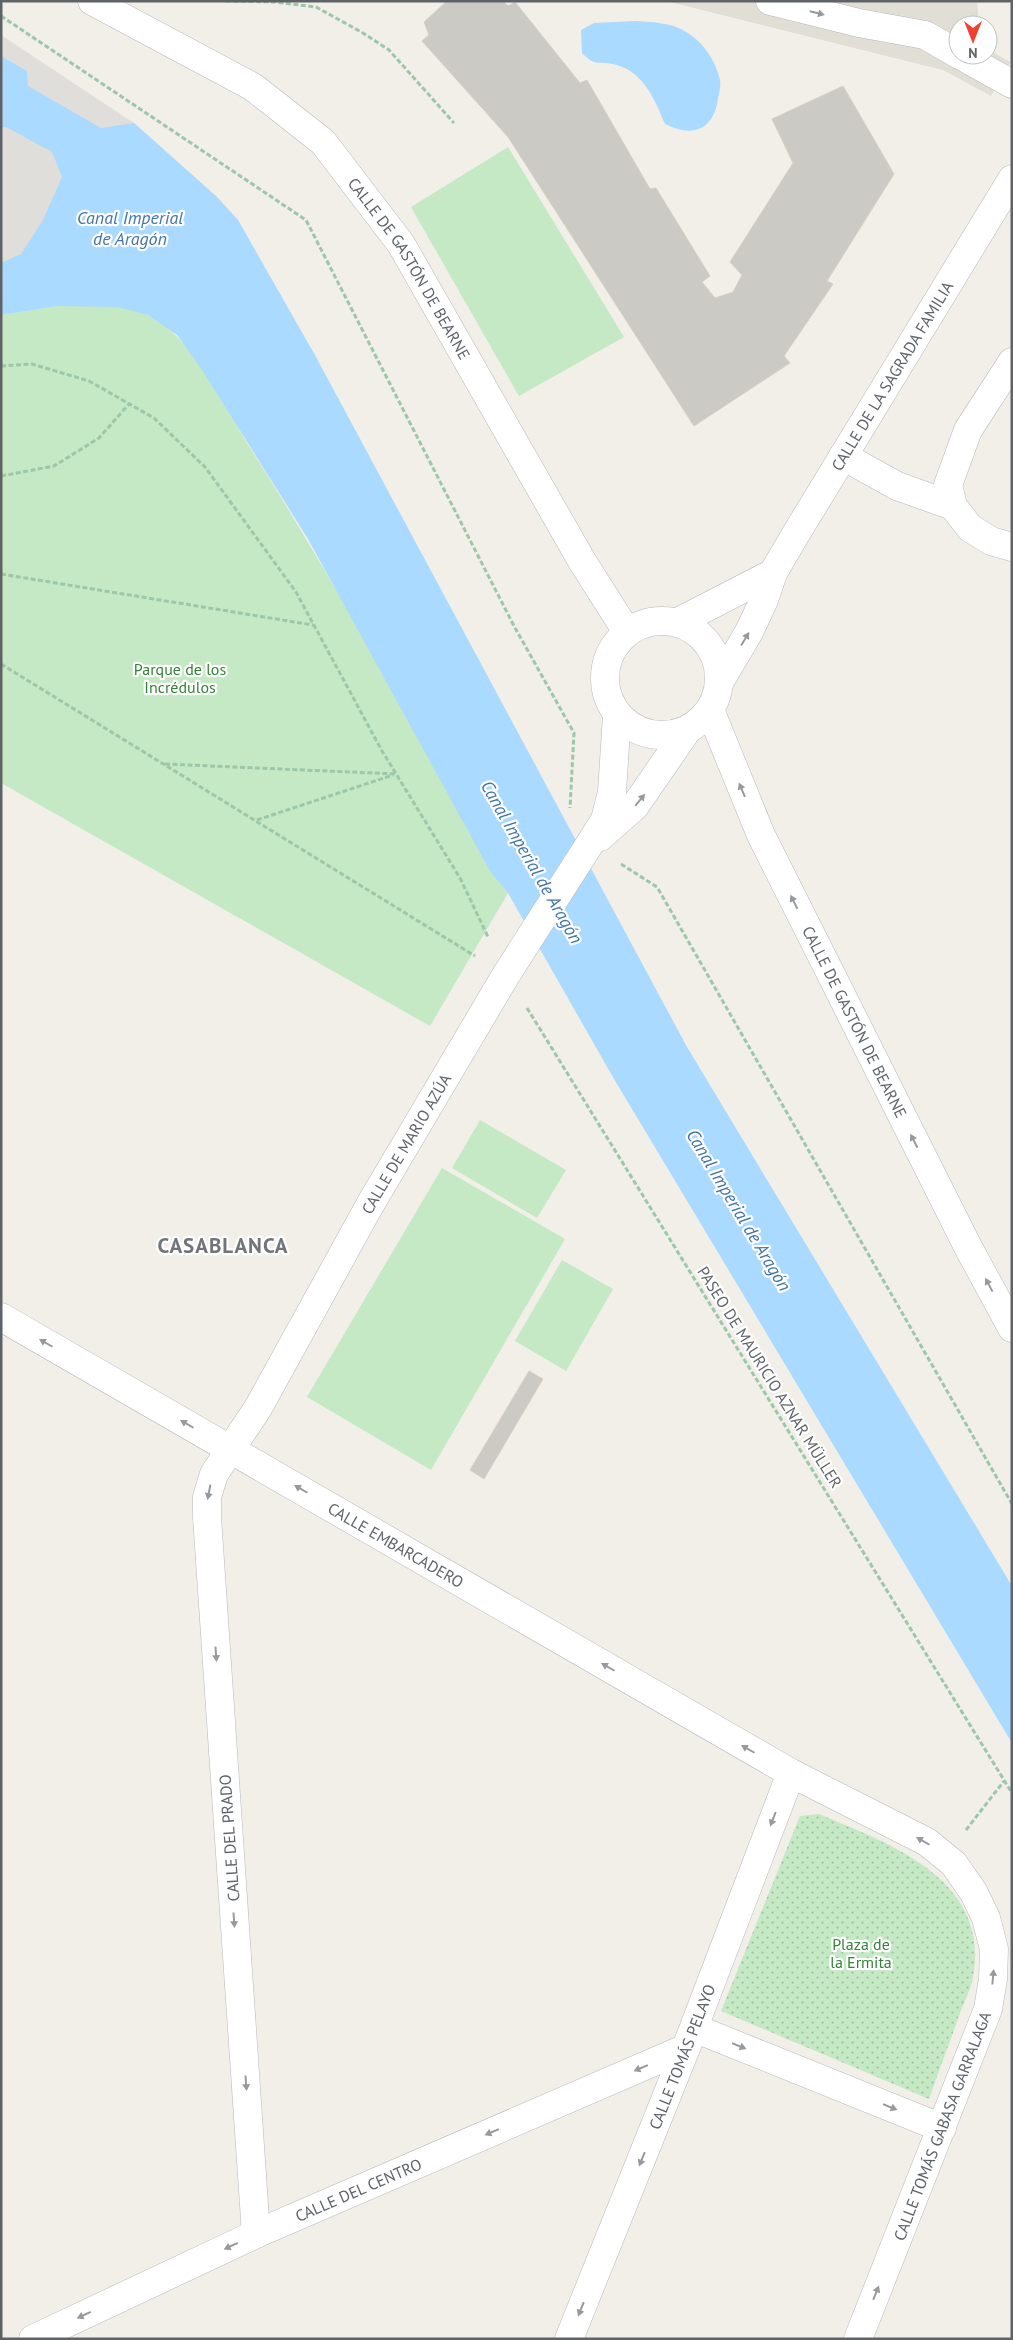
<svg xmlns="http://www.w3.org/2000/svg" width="1013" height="2340" font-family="'PT Sans',sans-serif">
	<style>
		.industrial { fill: #e0deda }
		.education { fill: #e1ded6 }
		.green { fill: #c5e8c5 }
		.park { fill: url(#park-dots) }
		.water { fill: #aadaff }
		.building { fill: #cccac5; stroke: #d6d1c6 }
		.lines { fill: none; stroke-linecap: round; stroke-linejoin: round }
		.minor-casing { stroke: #b5b8bc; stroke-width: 29 }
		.path { stroke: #9cc7a9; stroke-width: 3; stroke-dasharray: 5 2.5; stroke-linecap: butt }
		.minor { stroke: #fff; stroke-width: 28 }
		.oneway { fill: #979a9d }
		.labels { text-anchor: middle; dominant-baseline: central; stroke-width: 4.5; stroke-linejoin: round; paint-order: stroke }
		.street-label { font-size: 16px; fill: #5f6368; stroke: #fff }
		.park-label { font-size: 16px; fill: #348238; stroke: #fff }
		.water-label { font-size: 18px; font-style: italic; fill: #4174aa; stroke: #fff }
		.district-label { font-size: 21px; font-weight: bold; letter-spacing: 1px; fill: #70757a; stroke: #fff }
	</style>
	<defs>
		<pattern id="park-dots" width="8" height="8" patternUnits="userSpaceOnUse" patternTransform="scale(1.25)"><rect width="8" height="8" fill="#c5e8c5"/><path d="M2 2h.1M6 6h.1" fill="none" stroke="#a3c0a4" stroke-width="1.8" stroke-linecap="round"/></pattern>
	</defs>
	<rect width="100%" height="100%" fill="#f1efe8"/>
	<path class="industrial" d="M 1,35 L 134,123 L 217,197 L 238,220 L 179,262 L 57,306 L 1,315 Z"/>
	<path class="education" d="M 666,1 L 977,1 L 979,25 L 958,25 L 958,55 L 988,55 L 988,49 L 1010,62 L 991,96 L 943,70 Z"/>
	<path class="green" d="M 508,147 L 624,337 L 519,396 L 411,207 Z
		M 57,306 C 83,306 126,302 150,315 C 193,339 226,409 252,451 C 343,595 424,745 508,893 L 430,1026 L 1,783 L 1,315 Z
		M 480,1120 L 566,1170 L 537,1218 L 452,1168 Z
		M 442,1168 L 565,1239 L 431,1470 L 307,1397 Z
		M 562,1260 L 613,1289 L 566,1371 L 515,1341 Z"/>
	<path class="park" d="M 819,1814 C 890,1844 991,1879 973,1977 C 971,1989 964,2002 960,2013 C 950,2042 939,2070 929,2099 L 721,2011 L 800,1816 Z"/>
	<path class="water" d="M 636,21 C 653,22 674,23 688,33 C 704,43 716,62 720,80 C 721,86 719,93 718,99 C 713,132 691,137 665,124 C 655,100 644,73 617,65 C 600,60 596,68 582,53 L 581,30 L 594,23 Z
		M 1,56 L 27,71 L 28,86 L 101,128 L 134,123 L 217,197 L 238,220 L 316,357 L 687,1047 L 1012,1586 L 1012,1743 L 614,1079 L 508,893 L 490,871 L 308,539 L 202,370 L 177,335 L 148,315 L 118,307 L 57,306 L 1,315 L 1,263 L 21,254 L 43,220 L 62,177 L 52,152 L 6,127 L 1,127 Z"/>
	<path class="building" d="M 447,1 L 503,1 L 508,6 L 515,2 L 580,83 L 587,80 L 650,189 L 656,188 L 710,276 L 702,282 L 715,298 L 733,292 L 742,275 L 730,262 L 793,163 L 772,119 L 843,86 L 894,174 L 827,281 L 833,284 L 784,356 L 790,363 L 694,426 L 508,137 L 422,41 L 429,35 L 424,22 Z
		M 529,1371 L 543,1379 L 484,1479 L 470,1470 Z"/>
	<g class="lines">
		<g class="minor-casing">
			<g id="minor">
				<path id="s1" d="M 92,1 L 253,87 L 323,142 L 401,244 L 582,561 L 627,632"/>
				<path d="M 770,1 L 859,23 L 925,35 L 958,54"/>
				<path d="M 960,55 L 1012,84"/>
				<path d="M 1012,362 L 968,430 L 948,485 L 953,506 L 970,528 L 991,541 L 1012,547"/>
				<path d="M 843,456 L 897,486 L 953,506"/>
				<circle cx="662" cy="678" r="57"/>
				<path d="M 678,622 L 773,573"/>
				<path id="s2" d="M 720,681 L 749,632 L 764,600 L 773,573 L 794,537 L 1012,179"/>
				<path id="s3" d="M 710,710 L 761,835 L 968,1247 L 1012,1328"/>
				<path d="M 600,837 L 635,806 L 688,729"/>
				<path id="s4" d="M 1,1317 L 791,1773 L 927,1842 L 954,1864 L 974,1893 L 986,1918 L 994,1949 L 993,1979 L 988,2009 L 858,2339"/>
				<path d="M 694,2028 L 942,2128"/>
				<path id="s5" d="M 256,2234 L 207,1517 L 207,1497 L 214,1474 L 258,1408 L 371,1203 L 506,975 L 605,820 L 612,792 L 617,715"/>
				<path id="s6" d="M 33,2339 L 256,2234 L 686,2048"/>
				<path id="s7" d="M 569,2339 L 686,2048 L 791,1773"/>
			</g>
		</g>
		<path class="path" d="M 226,1 L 275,2 L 316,7 L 363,33 L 389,50 L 454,123
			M 1,16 L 306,220 L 514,626 L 574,733 L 570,808
			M 1,366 L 32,364 L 89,381 L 154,418 L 205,467 L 296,592 L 382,751 L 460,878 L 488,937
			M 1,476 L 54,466 L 99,438 L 129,404
			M 1,574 L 313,625
			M 1,664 L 475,956
			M 165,764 L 396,774
			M 257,820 L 393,775
			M 621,864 L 657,887 L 1012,1504
			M 527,1008 L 1012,1793
			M 966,1830 L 1004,1781"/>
		<use href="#minor" class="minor"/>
	</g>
	<defs><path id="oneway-solid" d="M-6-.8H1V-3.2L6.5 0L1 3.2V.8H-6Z" transform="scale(1.25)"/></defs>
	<g class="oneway">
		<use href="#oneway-solid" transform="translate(817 13) rotate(14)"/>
		<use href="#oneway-solid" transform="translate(745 639) rotate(-59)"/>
		<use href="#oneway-solid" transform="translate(742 790) rotate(-113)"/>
		<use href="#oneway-solid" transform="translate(640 800) rotate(-51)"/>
		<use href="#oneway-solid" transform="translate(794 902) rotate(-117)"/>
		<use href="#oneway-solid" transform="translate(914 1141) rotate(-117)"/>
		<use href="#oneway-solid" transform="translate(989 1285) rotate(-118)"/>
		<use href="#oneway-solid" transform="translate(46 1343) rotate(-150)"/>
		<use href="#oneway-solid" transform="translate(187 1424) rotate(-150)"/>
		<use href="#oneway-solid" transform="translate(301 1489) rotate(-150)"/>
		<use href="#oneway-solid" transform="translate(209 1492) rotate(101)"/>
		<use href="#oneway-solid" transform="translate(216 1654) rotate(86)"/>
		<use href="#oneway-solid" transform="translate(608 1667) rotate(-150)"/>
		<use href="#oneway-solid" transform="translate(748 1749) rotate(-150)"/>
		<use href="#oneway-solid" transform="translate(773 1819) rotate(111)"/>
		<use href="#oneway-solid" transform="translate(923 1841) rotate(-150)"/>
		<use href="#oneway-solid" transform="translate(234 1920) rotate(86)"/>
		<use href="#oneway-solid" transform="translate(993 1977) rotate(-85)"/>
		<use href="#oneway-solid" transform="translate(739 2046) rotate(22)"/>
		<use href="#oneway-solid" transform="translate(641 2068) rotate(157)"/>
		<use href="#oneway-solid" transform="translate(246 2083) rotate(86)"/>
		<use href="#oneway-solid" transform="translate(890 2107) rotate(22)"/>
		<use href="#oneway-solid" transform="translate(492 2132) rotate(157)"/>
		<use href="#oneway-solid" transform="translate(642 2159) rotate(112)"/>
		<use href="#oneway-solid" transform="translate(231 2246) rotate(155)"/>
		<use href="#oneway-solid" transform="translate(876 2293) rotate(-68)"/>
		<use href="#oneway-solid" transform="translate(581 2309) rotate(112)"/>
		<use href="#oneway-solid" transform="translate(84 2315) rotate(155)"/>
	</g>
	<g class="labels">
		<g class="street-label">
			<text stroke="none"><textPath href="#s1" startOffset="425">CALLE DE GASTÓN DE BEARNE</textPath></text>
			<text stroke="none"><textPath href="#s2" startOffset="351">CALLE DE LA SAGRADA FAMILIA</textPath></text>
			<text stroke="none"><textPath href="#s3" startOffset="344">CALLE DE GASTÓN DE BEARNE</textPath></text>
			<text stroke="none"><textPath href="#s5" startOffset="1145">CALLE DE MARIO AZÚA</textPath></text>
			<text transform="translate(770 1377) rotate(58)">PASEO DE MAURICIO AZNAR MÜLLER</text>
			<text stroke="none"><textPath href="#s4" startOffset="456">CALLE EMBARCADERO</textPath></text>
			<text transform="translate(229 1838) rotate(-94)">CALLE DEL PRADO</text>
			<text stroke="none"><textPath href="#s7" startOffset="304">CALLE TOMÁS PELAYO</textPath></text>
			<text transform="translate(942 2126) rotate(-69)">CALLE TOMÁS GABASA GARRALAGA</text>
			<text stroke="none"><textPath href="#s6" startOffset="358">CALLE DEL CENTRO</textPath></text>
		</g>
		<g class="park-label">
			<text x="180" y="669">Parque de los<tspan x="180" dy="18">Incrédulos</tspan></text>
			<text x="861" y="1944">Plaza de<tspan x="861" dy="18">la Ermita</tspan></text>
		</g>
		<g class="water-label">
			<text x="130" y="217">Canal Imperial<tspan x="130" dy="21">de Aragón</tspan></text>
			<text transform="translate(532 862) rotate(60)">Canal Imperial de Aragón</text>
			<text transform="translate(739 1210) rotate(59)">Canal Imperial de Aragón</text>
		</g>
		<g class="district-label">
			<text x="223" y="1245">CASABLANCA</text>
		</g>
	</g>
	<rect width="1013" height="2340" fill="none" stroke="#5f6368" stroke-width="5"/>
	<g transform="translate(973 40) rotate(180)"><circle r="24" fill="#ffffff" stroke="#bfc1c3"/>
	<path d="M0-4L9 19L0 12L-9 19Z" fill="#ea4335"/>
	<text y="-8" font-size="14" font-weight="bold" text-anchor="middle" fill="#5f6368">N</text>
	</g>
</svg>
